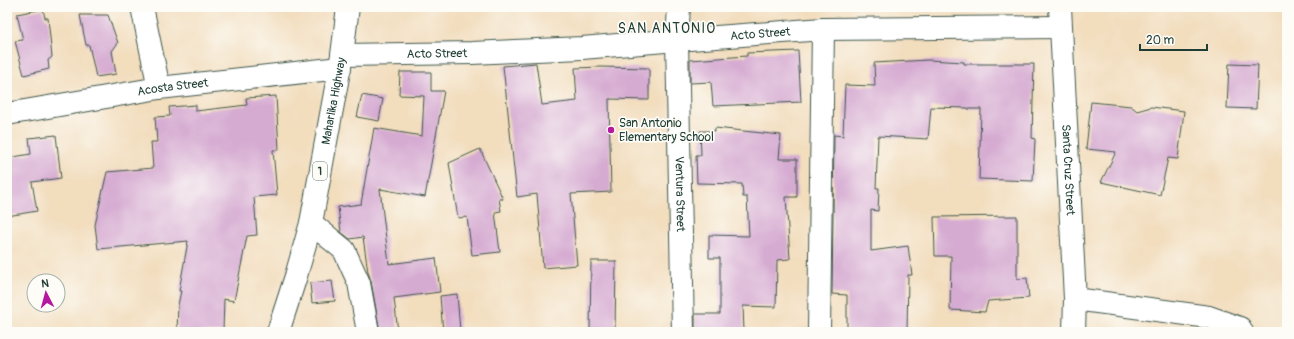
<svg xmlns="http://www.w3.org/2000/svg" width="1294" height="339" font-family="Pangolin,sans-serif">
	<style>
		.building { fill: #d6abd2 }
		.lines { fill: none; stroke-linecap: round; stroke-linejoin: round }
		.minor-casing { stroke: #3f5549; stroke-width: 24 }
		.primary-casing { stroke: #3f5549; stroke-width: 24 }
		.minor { stroke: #fff; stroke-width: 22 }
		.primary { stroke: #fff; stroke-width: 22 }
		.poi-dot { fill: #b5179e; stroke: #fdfcf7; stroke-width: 1.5 }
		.labels { text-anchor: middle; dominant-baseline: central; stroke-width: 3.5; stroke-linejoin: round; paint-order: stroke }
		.shield { fill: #fdfcf7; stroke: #62766e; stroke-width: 1 }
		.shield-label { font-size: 11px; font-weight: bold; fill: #1f3d34 }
		.street-label { font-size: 12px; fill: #1f3d34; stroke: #fdfcf7 }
		.poi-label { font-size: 12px; fill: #1f3d34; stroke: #fdfcf7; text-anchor: start }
		.quarter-label { font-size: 14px; letter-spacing: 1px; fill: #1f3d34; stroke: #fdfcf7 }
	</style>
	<rect width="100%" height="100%" fill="#fdfcf7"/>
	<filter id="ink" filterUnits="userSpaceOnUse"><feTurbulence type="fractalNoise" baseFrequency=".025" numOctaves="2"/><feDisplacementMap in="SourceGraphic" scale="8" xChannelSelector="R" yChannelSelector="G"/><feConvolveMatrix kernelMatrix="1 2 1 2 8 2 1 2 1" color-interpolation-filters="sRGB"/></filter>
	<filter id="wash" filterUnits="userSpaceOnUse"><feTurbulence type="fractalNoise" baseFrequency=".012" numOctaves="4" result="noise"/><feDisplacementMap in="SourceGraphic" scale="16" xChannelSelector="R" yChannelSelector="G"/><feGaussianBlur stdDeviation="0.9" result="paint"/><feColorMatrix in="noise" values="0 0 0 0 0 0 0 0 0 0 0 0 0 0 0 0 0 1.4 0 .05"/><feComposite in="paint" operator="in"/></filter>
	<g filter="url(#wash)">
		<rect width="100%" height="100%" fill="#f2ddbd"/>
		<g id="blocks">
			<path class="building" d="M 43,9 L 45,18 L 48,18 L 52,57 L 48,60 L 49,69 L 24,75 L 15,41 L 23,40 L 17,14 Z
				M 80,15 L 108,15 L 118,43 L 112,51 L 116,74 L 96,77 L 89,45 L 86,45 Z
				M 798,51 L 801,102 L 713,106 L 711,82 L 690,83 L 690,60 L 747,56 L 747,53 Z
				M 928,60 L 964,62 L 964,64 L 1034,64 L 1032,138 L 1035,139 L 1033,181 L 979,179 L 981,109 L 968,109 L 968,108 L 931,107 L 928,139 L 878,136 L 876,188 L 879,188 L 878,211 L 871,210 L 871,251 L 908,246 L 912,275 L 908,275 L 907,332 L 847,332 L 847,295 L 832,294 L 834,135 L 843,136 L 845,85 L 875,86 L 874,63 Z
				M 536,63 L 542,105 L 577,101 L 575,68 L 600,67 L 649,68 L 649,100 L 609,99 L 611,192 L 571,194 L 577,265 L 543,268 L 537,194 L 517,197 L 503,66 Z
				M 1229,64 L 1258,65 L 1256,109 L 1227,108 Z
				M 400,72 L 431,72 L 431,91 L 444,91 L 425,197 L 380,189 L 389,264 L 436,258 L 440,292 L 394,298 L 398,332 L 380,332 L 371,281 L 368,272 L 363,237 L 350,239 L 341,232 L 338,207 L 361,204 L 374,128 L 422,136 L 424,96 L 399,95 Z
				M 362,95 L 383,99 L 379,121 L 357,117 Z
				M 276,96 L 279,150 L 273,150 L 277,195 L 254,197 L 257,235 L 247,236 L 234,301 L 224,299 L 223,332 L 177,332 L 178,305 L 181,291 L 179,291 L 188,241 L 98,249 L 95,225 L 107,172 L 153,168 L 151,142 L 157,142 L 155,117 L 170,116 L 169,107 L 196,105 L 196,111 L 247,105 L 246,98 Z
				M 1091,102 L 1131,106 L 1137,111 L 1151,107 L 1184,111 L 1178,159 L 1168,158 L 1160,195 L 1101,182 L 1116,152 L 1086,149 Z
				M 715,128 L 781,135 L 779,159 L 797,159 L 797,197 L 786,197 L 790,259 L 777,260 L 776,307 L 743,306 L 744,332 L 695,332 L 695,314 L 720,314 L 720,258 L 709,258 L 709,235 L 749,236 L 747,197 L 743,197 L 742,184 L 697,183 L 696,155 L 701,155 L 700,131 L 715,131 Z
				M 56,135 L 61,178 L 32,182 L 37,211 L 7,216 L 7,158 L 31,154 L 29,138 Z
				M 480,149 L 503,199 L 499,199 L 501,211 L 495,212 L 500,252 L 472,255 L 467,217 L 458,218 L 449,163 Z
				M 1017,216 L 1017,279 L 1027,278 L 1029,298 L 988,301 L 985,312 L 950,310 L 951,256 L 935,256 L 934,217 Z
				M 591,261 L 616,261 L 615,332 L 590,332 Z
				M 332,281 L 335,301 L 312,303 L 310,283 Z
				M 457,294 L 460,331 L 443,332 L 440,296 Z"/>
		</g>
	</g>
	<g filter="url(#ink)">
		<use href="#blocks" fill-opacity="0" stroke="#3f5549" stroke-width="1"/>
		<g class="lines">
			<g class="minor-casing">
				<g id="minor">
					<path d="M 142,7 L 159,88"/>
					<path id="s1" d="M 679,7 L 677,40 L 683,332"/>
					<path id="s2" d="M 1060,7 L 1075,299 L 1074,332"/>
					<path id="s3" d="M 342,55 L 472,53 L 582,48 L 677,40 L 823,29 L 1060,27"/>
					<path id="s4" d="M 7,114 L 159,88 L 340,68"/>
					<path d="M 311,223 L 344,250 L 359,283 L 368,332"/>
					<path d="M 1075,299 L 1209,317 L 1240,328 L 1242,332"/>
					<path d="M 819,332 L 823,29"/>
				</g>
			</g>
			<g class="primary-casing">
				<g id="primary">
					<path id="s5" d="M 278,332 L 296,276 L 311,223 L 342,55 L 348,7"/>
				</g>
			</g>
			<use href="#minor" class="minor"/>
			<use href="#primary" class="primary"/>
		</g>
	</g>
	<circle class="poi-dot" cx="611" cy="130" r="4"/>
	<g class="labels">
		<rect class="shield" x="313" y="162" width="14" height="18" rx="3"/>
		<g class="shield-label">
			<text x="320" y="171">1</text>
		</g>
		<g class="street-label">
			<text stroke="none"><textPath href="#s3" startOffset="419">Acto Street</textPath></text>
			<text stroke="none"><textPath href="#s3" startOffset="95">Acto Street</textPath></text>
			<text stroke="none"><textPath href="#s4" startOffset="168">Acosta Street</textPath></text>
			<text stroke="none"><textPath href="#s5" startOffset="238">Maharlika Highway</textPath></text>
			<text stroke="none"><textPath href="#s2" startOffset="163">Santa Cruz Street</textPath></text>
			<text stroke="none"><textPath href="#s1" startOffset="187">Ventura Street</textPath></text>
		</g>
		<g class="poi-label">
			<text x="619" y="123">San Antonio<tspan x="619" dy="14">Elementary School</tspan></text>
		</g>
		<g class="quarter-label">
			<text x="667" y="28">SAN ANTONIO</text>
		</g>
	</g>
	<rect width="1294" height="339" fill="none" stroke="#fdfcf7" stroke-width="24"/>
	<g transform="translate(46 293) rotate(354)"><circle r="19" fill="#fdfcf7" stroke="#a4b0a9"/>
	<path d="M0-3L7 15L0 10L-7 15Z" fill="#b5179e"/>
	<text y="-6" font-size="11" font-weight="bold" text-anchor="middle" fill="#1f3d34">N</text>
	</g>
	<path d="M1140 44v6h67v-6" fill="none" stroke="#1f3d34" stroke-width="2"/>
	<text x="1146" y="44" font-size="12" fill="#1f3d34" stroke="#fdfcf7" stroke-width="3" paint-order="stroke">20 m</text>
</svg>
